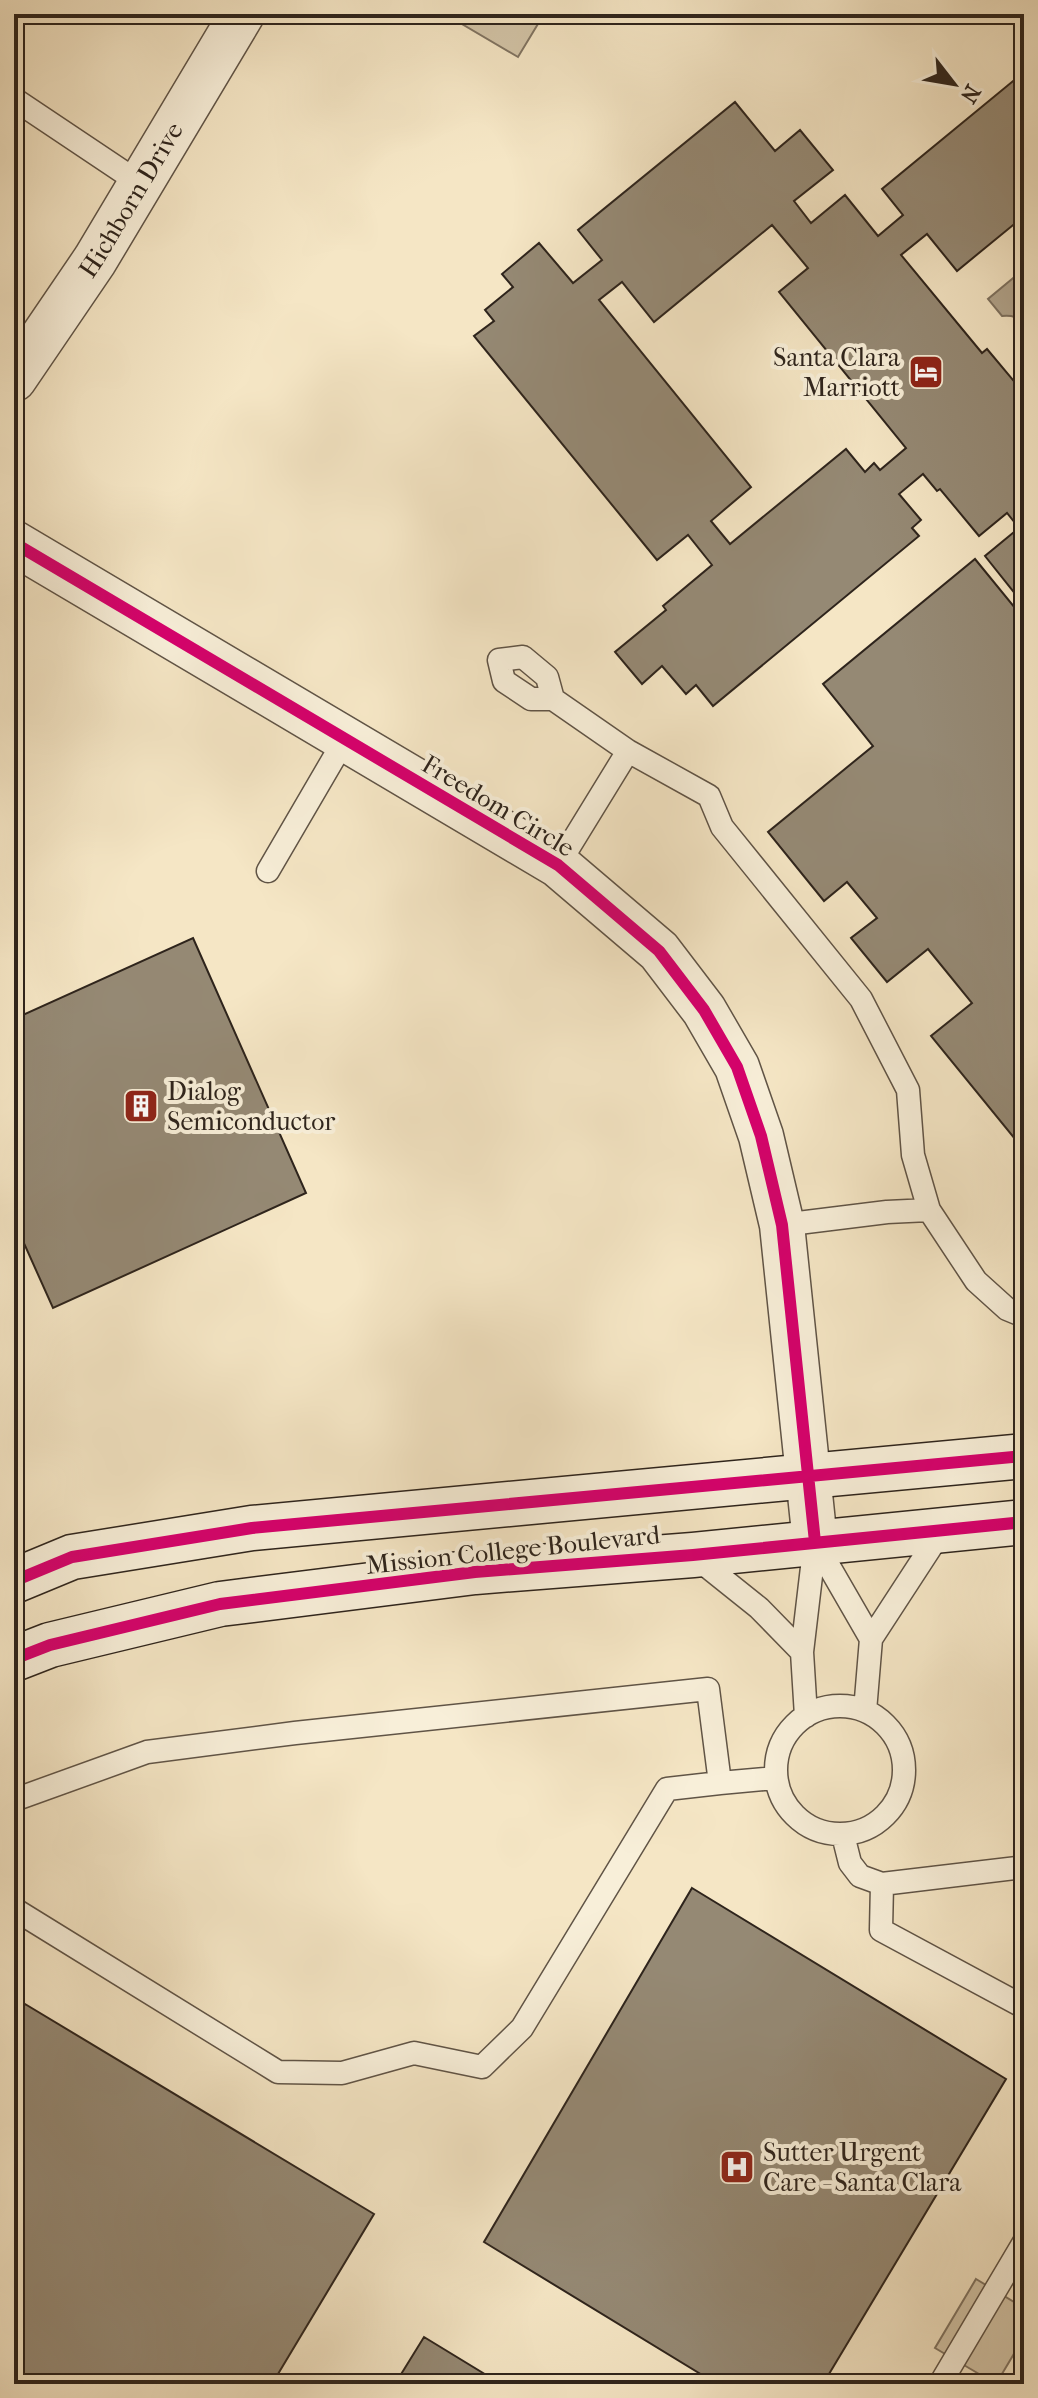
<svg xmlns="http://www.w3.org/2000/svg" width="1038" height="2398" font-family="'IM FELL French Canon',serif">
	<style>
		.green { fill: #d3c5a8; stroke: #807462; stroke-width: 2 }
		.water { fill: #b1a48c; stroke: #7d715f; stroke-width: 2 }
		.building { fill: #958974; stroke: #2e241c; stroke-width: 2; fill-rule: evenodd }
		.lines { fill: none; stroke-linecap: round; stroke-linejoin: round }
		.lane-casing { stroke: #605446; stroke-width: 25 }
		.street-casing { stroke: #605446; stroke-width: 47 }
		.secondary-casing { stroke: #2e241c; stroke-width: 47 }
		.lane { stroke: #f8efd9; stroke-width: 22 }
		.street { stroke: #f8efd9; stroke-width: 44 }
		.secondary { stroke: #f8efd9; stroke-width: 44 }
		.cycleway-casing { stroke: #f8efd9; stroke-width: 17 }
		.cycleway { stroke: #d6006c; stroke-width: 12 }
		.labels { text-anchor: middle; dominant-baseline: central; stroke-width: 8; stroke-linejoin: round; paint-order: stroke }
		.street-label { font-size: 26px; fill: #2e241c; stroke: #f8efd9 }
		.poi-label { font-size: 26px; fill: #2e241c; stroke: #f8efd9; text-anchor: start }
	</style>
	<rect width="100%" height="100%" fill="#f5e6c5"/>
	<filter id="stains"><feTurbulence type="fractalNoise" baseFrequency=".0025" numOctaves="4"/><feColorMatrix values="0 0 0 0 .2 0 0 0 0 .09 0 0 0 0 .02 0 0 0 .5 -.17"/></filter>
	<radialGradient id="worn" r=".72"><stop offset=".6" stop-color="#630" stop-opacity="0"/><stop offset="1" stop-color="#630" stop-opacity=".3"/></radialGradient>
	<path class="green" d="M 445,14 L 544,14 L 518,57 Z
		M 976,2279 L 1024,2308 L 1024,2337 L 996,2384 L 935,2348 Z"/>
	<path class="water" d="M 1024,269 L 1024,325 C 1018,317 1013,315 1002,316 L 988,299 Z"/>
	<path class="building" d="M 1024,72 L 1024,216 L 957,271 L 927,234 L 901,255 L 982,353 L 987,349 L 1023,392 L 1018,396 L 1024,403 L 1024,605 L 985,556 L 1019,528 L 1007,513 L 979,536 L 940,489 L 937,491 L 923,474 L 899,494 L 921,520 L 912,528 L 919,536 L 713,706 L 696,685 L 686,694 L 662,666 L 642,684 L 615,652 L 666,610 L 663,606 L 712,565 L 688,535 L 657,560 L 474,336 L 494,321 L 485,310 L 513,287 L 502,274 L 539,243 L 573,283 L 602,260 L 578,230 L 735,102 L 775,151 L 800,130 L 833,170 L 794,201 L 811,223 L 845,195 L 878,236 L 903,215 L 882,189 ZM 772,225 L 808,268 L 779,292 L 906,448 L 880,470 L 874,463 L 865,472 L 846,449 L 730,544 L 711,521 L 751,487 L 599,300 L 622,282 L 654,322 Z
		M 975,559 L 1024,619 L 1024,1150 L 931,1036 L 972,1003 L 928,949 L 887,982 L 851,938 L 877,918 L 847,882 L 824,901 L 768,832 L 873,746 L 823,684 Z
		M 193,938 L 306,1193 L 53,1308 L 14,1221 L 14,1019 Z
		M 692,1888 L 1006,2079 L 823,2384 L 717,2384 L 484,2242 Z
		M 25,2004 L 374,2214 L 272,2384 L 14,2384 L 14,2023 Z
		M 424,2337 L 501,2384 L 395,2384 Z"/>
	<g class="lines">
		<g class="lane-casing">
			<path id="lane" d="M 14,99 L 141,184
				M 553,699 L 547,677 L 523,657 L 499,660 L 504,681 L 531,699 L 553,699 L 628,751 L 558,865
				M 628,751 L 709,796 L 722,827 L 861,999 L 908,1090 L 913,1155 L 929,1210 L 976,1281 L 1007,1309 L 1024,1316
				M 268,871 L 345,739
				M 782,1225 L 887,1212 L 929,1210
				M 815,1542 L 871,1639 L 865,1711
				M 694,1556 L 759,1608 L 802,1652
				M 871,1639 L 942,1530
				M776 1770a64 64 0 1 1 128 0a64 64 0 1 1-128 0Z
				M 806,1716 L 802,1652 L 815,1542
				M 14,1800 L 147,1752 L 295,1733 L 708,1689 L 720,1783 L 776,1778
				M 843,1835 L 850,1863 L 860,1876 L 882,1884 L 1024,1867
				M 882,1884 L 881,1930 L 1024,2007
				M 14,1909 L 278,2072 L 342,2073 L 414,2053 L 482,2067 L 522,2028 L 667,1789 L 720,1783
				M 940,2384 L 1024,2242"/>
		</g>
		<g class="street-casing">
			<g id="street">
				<path id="s1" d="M 14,379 L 95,260 L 242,14"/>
				<path d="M 14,543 L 558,865 L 659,951 L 704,1010 L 737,1067 L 761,1136 L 782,1225 L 815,1542"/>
			</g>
		</g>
		<g class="secondary-casing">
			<path id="secondary" d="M 14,1581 L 72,1557 L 252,1528 L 1024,1456
				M 14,1659 L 50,1645 L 220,1604 L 475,1572 L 693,1555 L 1024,1522"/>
		</g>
		<use href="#lane" class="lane"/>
		<use href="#street" class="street"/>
		<use href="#secondary" class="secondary"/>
		<g class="cycleway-casing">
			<path id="cycleway" d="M 14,543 L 558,865 L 659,951 L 704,1010 L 737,1067 L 761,1136 L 782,1225 L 815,1542
				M 14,1581 L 72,1557 L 252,1528 L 1024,1456
				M 14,1659 L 50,1645 L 220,1604 L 475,1572 L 693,1555 L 1024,1522"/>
		</g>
		<use href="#cycleway" class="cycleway"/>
	</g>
	<defs>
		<g id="hotel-square" transform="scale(1.8)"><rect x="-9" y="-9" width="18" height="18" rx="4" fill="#8f2418" stroke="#f8efd9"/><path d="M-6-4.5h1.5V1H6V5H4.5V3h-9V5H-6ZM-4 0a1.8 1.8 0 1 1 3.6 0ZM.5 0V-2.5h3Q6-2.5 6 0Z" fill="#fff"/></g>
		<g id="building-square" transform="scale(1.8)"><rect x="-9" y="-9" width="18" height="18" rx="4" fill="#8f2418" stroke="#f8efd9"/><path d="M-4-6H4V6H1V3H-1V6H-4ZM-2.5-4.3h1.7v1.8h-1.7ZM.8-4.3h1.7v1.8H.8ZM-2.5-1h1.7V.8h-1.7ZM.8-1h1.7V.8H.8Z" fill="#fff"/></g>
		<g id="hospital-square" transform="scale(1.8)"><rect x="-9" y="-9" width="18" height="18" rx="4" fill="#8f2418" stroke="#f8efd9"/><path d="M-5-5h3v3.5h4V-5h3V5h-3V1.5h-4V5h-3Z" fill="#fff"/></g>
	</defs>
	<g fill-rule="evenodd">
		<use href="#hotel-square" x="926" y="372"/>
		<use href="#building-square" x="141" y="1106"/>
		<use href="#hospital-square" x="737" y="2167"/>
	</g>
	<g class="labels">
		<g class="street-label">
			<text stroke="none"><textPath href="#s1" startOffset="214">Hichborn Drive</textPath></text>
			<text transform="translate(498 806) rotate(31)">Freedom Circle</text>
			<text transform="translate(513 1550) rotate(-6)">Mission College Boulevard</text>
		</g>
		<g class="poi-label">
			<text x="900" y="357" text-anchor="end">Santa Clara<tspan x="900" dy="30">Marriott</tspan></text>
			<text x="167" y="1091">Dialog<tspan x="167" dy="30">Semiconductor</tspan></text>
			<text x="763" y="2152">Sutter Urgent<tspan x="763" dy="30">Care - Santa Clara</tspan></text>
		</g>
	</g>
	<rect width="1038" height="2398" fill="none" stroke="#f5e6c5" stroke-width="48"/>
	<rect x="16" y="16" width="1006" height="2366" fill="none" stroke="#2e241c" stroke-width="4"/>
	<rect x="24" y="24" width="990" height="2350" fill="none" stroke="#2e241c" stroke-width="2"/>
	<g transform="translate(954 84) rotate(121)" stroke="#f8efd9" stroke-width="6" paint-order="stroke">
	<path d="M0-6L14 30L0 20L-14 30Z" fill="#2e241c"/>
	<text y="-12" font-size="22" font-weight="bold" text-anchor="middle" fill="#2e241c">N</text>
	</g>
	<rect width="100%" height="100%" filter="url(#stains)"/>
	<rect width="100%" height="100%" fill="url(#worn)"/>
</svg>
